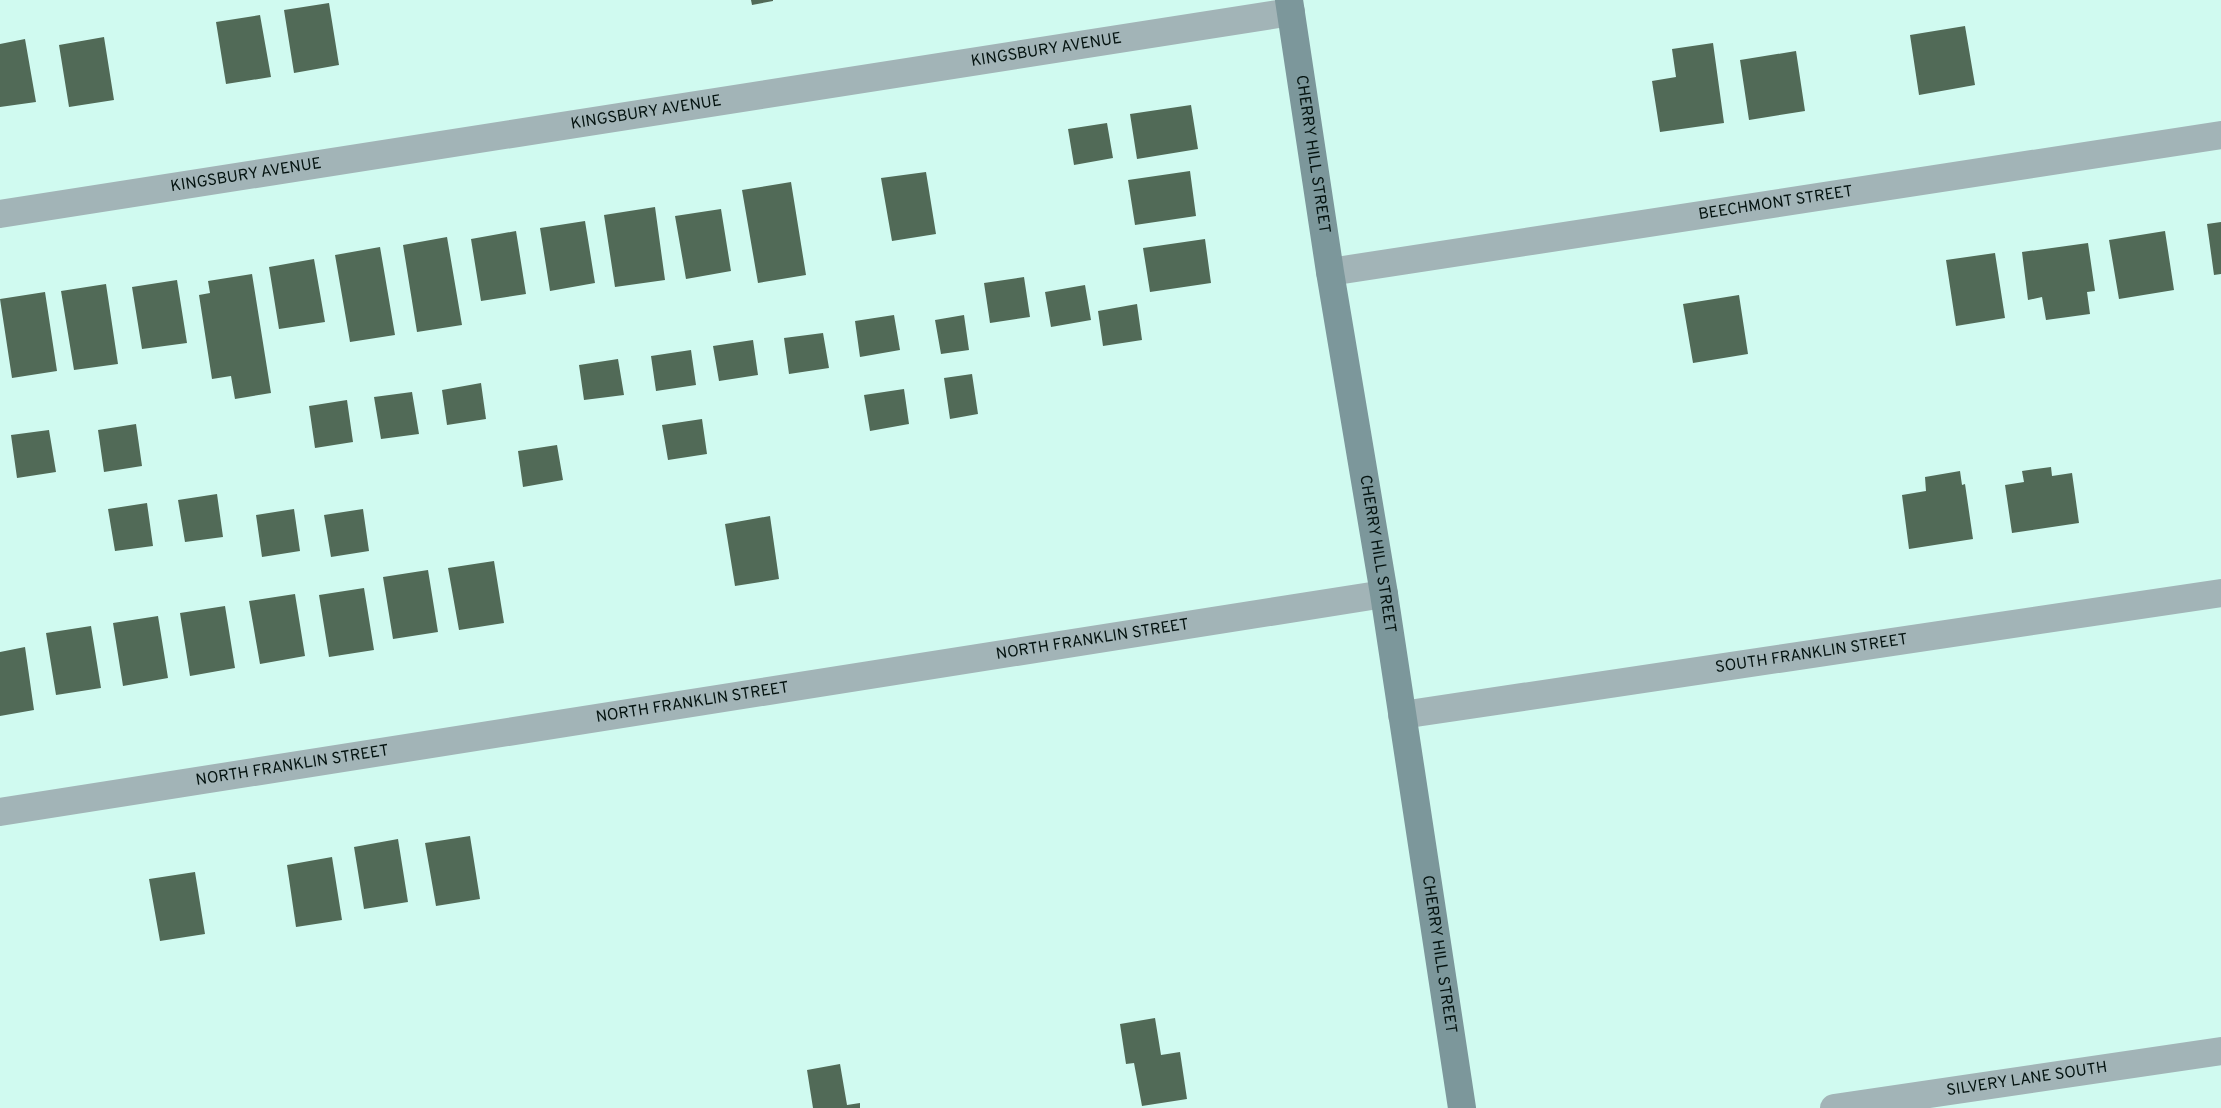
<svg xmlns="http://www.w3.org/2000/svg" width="2221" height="1108" font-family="Overpass,sans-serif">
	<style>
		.building { fill: #516a57 }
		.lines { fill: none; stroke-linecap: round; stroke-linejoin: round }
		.minor { stroke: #a2b4b7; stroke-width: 28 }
		.secondary { stroke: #7c979b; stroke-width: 28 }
		.labels { text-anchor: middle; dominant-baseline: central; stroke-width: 4.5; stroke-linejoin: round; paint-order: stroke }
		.street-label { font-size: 16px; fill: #041310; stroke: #fff }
	</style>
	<rect width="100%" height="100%" fill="#d0faf0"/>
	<path class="building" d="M 751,0 L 773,0 L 773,1 L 752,5 Z
		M 329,3 L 339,65 L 294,73 L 284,10 Z
		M 260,15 L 271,77 L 226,84 L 216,22 Z
		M 1965,26 L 1975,85 L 1919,95 L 1910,35 Z
		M 104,37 L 114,100 L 69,107 L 59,45 Z
		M 25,39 L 36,102 L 0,107 L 0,44 Z
		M 1713,43 L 1724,123 L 1660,132 L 1652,81 L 1676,77 L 1672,49 Z
		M 1796,51 L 1805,111 L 1749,120 L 1740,60 Z
		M 1191,105 L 1198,149 L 1137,159 L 1130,114 Z
		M 1107,123 L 1113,158 L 1074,165 L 1068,129 Z
		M 1190,171 L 1196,216 L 1135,225 L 1128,180 Z
		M 926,172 L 936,234 L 892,241 L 881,178 Z
		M 791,182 L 806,275 L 758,283 L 742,190 Z
		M 655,207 L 665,280 L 615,287 L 604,215 Z
		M 721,209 L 731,271 L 686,279 L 675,216 Z
		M 585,221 L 595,283 L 550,291 L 540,228 Z
		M 2221,222 L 2221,274 L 2214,275 L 2207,224 Z
		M 516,231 L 526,294 L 481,301 L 471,239 Z
		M 2165,231 L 2174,290 L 2119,299 L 2109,240 Z
		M 447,237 L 462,325 L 417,332 L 403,245 Z
		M 1205,239 L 1211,283 L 1150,292 L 1143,248 Z
		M 2088,243 L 2095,291 L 2087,292 L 2090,314 L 2046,320 L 2042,297 L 2028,300 L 2022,252 Z
		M 380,247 L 395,335 L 350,342 L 335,255 Z
		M 1995,253 L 2005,318 L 1956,326 L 1946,260 Z
		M 314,259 L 325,322 L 279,329 L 269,267 Z
		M 252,274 L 271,393 L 235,399 L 231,376 L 212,379 L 199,295 L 210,293 L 208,281 Z
		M 1024,277 L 1030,317 L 990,323 L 984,283 Z
		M 177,280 L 187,343 L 142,349 L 132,287 Z
		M 106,284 L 118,364 L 74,370 L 61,291 Z
		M 1085,285 L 1091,320 L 1051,327 L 1045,292 Z
		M 45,292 L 57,371 L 12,378 L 0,299 Z
		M 1739,295 L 1748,354 L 1693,363 L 1683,304 Z
		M 1137,304 L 1142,340 L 1103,346 L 1098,311 Z
		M 894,315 L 900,350 L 860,357 L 855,321 Z
		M 964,315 L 969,350 L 941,354 L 935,320 Z
		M 823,333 L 829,368 L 789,374 L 784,338 Z
		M 753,340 L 758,375 L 719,381 L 713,346 Z
		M 691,350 L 696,385 L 656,391 L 651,356 Z
		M 618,359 L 624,395 L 584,400 L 579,365 Z
		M 972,374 L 978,414 L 950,419 L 944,378 Z
		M 481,383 L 486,419 L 447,425 L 442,390 Z
		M 904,389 L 909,424 L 870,431 L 864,395 Z
		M 412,392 L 419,434 L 381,439 L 374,397 Z
		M 347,400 L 353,442 L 315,448 L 309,406 Z
		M 702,419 L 707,454 L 668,460 L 662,425 Z
		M 136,424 L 142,466 L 104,472 L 98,430 Z
		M 49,430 L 56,472 L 17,478 L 11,435 Z
		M 557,445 L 563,480 L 523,487 L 518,451 Z
		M 2051,467 L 2052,476 L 2072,473 L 2079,523 L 2012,533 L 2005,485 L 2024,482 L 2022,471 Z
		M 1960,471 L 1962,485 L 1965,484 L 1973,539 L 1909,549 L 1902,495 L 1926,491 L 1925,477 Z
		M 217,494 L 223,537 L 185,542 L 178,500 Z
		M 147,503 L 153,546 L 115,551 L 108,509 Z
		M 294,509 L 300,551 L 262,557 L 256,515 Z
		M 363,509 L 369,551 L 331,557 L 324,515 Z
		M 770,516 L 779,579 L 735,586 L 725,524 Z
		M 494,561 L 504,623 L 459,630 L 448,568 Z
		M 428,570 L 438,632 L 393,639 L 383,577 Z
		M 364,588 L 374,650 L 329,657 L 319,595 Z
		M 295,594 L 305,656 L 260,664 L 249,601 Z
		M 225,606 L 235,668 L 190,676 L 180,613 Z
		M 158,616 L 168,678 L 123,686 L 113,623 Z
		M 91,626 L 101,688 L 56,695 L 46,633 Z
		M 25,647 L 34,710 L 0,716 L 0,652 Z
		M 470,836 L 480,899 L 436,906 L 425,843 Z
		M 398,839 L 408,902 L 364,909 L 354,847 Z
		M 332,857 L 342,920 L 296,927 L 287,865 Z
		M 195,872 L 205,934 L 160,941 L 149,879 Z
		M 1155,1018 L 1161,1055 L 1180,1052 L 1187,1099 L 1142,1106 L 1134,1063 L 1126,1064 L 1120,1024 Z
		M 840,1064 L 847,1105 L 860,1103 L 860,1108 L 813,1108 L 807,1070 Z"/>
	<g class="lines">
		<g class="minor">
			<path id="s1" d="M 0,214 L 1291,12"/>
			<path id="s2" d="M 1330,272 L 2221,135"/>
			<path id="s3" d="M 1402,715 L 2221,593"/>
			<path id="s4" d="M 0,812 L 1384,594"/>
			<path id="s5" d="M 1834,1108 L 2221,1051"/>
		</g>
		<path class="secondary" id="s6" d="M 1289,0 L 1330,272 L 1384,594 L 1462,1108"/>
	</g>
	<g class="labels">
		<g class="street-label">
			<text stroke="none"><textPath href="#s1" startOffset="1059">KINGSBURY AVENUE</textPath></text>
			<text stroke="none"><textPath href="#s1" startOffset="654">KINGSBURY AVENUE</textPath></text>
			<text stroke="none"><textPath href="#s6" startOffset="156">CHERRY HILL STREET</textPath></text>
			<text stroke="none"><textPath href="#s1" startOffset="249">KINGSBURY AVENUE</textPath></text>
			<text stroke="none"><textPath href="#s2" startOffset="451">BEECHMONT STREET</textPath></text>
			<text stroke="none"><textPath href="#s6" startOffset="561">CHERRY HILL STREET</textPath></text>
			<text stroke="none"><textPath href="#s4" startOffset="1106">NORTH FRANKLIN STREET</textPath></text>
			<text stroke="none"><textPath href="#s3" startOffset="414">SOUTH FRANKLIN STREET</textPath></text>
			<text stroke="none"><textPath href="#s4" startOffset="701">NORTH FRANKLIN STREET</textPath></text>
			<text stroke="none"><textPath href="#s4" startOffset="296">NORTH FRANKLIN STREET</textPath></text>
			<text stroke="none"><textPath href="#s6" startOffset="966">CHERRY HILL STREET</textPath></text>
			<text stroke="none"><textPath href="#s5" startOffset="195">SILVERY LANE SOUTH</textPath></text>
		</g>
	</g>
</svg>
